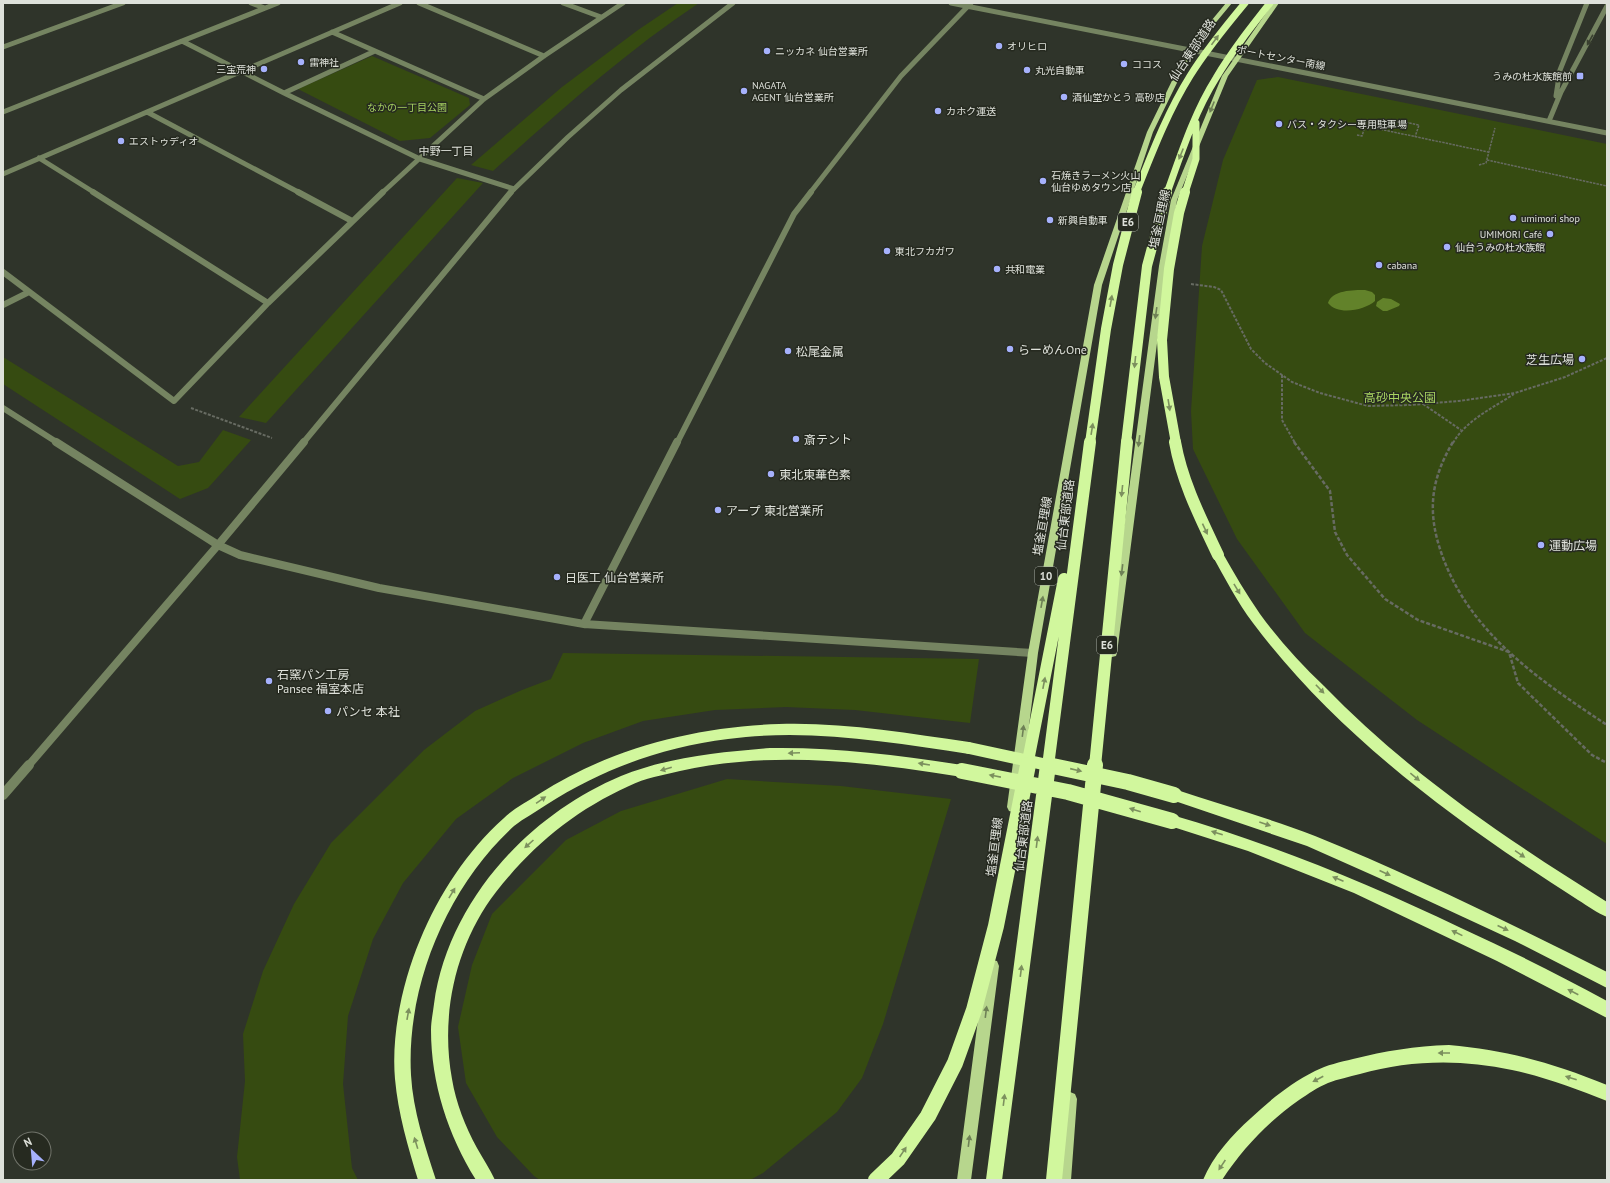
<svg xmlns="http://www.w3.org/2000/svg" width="1610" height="1183" font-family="'PT Sans','Noto Sans JP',sans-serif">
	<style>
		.green { fill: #364b11 }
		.water { fill: #62822a }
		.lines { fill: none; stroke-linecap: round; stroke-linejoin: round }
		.path-far2 { stroke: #676b62; stroke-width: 1.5; stroke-dasharray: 2.5 1; stroke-linecap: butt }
		.path-far1 { stroke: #676b62; stroke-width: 2; stroke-dasharray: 3 1.5; stroke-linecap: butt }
		.path { stroke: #676b62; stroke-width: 2.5; stroke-dasharray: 4 2; stroke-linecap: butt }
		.minor-far2 { stroke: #758461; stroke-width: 5 }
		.minor-far1 { stroke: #758461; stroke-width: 6 }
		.minor { stroke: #758461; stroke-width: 8 }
		.tertiary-far3 { stroke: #758461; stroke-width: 5 }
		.tertiary-far2 { stroke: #758461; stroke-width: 6 }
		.tertiary-far1 { stroke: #758461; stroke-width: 8 }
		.tertiary { stroke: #758461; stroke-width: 10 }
		.primary { fill: #b7d68d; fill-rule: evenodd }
		.motorway { fill: #d1f79d; fill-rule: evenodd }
		.motorway-bridge-far3 { stroke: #d1f79d; stroke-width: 7 }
		.motorway-bridge-far2 { stroke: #d1f79d; stroke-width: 10 }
		.motorway-bridge-far1 { stroke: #d1f79d; stroke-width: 12 }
		.motorway-bridge { stroke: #d1f79d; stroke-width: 16 }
		.oneway { fill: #7c905e }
		.oneway2 { fill: #3a4030 }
		.oneway3 { fill: #6e8056 }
		.poi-dot { fill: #a6b1fc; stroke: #262a20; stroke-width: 1.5 }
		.labels { text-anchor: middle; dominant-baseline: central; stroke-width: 3; stroke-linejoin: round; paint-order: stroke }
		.far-poi-label { font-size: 10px; fill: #dee1da; stroke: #262a20; text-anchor: start }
		.far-street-label { font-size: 10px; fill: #dee1da; stroke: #262a20 }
		.far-park-label { font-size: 10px; fill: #a7d360; stroke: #262a20 }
		.far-neighbourhood-label { font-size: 11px; fill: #dee1da; stroke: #262a20 }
		.shield { fill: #262a20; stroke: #a7aaa2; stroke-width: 1 }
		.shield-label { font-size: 11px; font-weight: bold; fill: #dee1da }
		.street-label { font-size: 12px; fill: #dee1da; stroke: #262a20 }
		.poi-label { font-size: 12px; fill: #dee1da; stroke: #262a20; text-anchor: start }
		.park-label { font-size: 12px; fill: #a7d360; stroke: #262a20 }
	</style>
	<rect width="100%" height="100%" fill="#2f342a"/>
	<path class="green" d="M 678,3 L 699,3 C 625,52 559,112 493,171 L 471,165 L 562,87 L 638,30 Z
		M 372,56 L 469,98 L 470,105 L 430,138 L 400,141 L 298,89 Z
		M 1278,77 L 1607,144 L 1607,844 L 1417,720 L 1305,633 L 1237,539 L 1193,449 L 1191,411 L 1202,246 L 1223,160 L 1257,80 Z
		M 457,178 L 483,183 L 266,423 L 239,417 Z
		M 3,357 L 178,466 L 199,462 L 223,430 L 251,440 L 208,488 L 180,499 L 3,384 Z
		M 563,653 L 979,659 L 970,723 L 855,710 L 786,707 L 715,710 L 643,721 L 583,743 L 513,778 L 456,819 L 403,883 L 373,939 L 348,1016 L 343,1084 L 352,1168 L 358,1180 L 240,1180 L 237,1157 L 245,1081 L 243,1034 L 263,971 L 294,904 L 331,843 L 424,750 L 475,711 L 522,690 L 551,679 Z
		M 727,779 L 841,786 L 951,799 L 883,1024 L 862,1078 L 837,1112 L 763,1173 L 750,1180 L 540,1180 L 534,1176 L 497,1137 L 466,1083 L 458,1027 L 472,965 L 492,914 L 566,840 L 621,811 Z"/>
	<path class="water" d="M 1365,290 L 1372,292 L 1375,295 L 1375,301 C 1365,310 1338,316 1328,303 C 1332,290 1353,290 1365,290 Z
		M 1383,298 L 1391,299 L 1400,304 L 1399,306 L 1387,311 L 1383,311 L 1376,306 L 1377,302 Z"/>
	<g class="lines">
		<path class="path-far2" d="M 1399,121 L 1419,125 L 1415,137
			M 1357,135 L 1362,136 L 1365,126 L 1488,152
			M 1487,160 L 1607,186
			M 1479,165 L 1486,163 L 1495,128"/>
		<path class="path-far1" d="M 1191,284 L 1214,287 L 1221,290 L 1251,349 L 1265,363 L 1292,382 L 1320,393 L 1368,406 L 1411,405 L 1459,401 L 1515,393 L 1565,377 L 1607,358
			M 1282,375 L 1282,420 L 1295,443
			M 1423,404 L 1461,430
			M 191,408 L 272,438
			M 1453,443 C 1466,420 1493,408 1514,394"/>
		<path class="path" d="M 1294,442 L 1330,491 L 1335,532 L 1347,555 L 1385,599 L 1418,620 L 1509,652 L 1518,683 L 1592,755 L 1607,763
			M 1453,442 C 1431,479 1427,511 1441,552 C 1468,632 1539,680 1607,725"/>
		<path class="minor-far2" d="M 251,3 L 265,8
			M 419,3 L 544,56
			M 563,3 L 601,17
			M 951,3 L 1190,50
			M 332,32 L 484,99
			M 182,41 L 284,93 L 420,159 L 514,189
			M 3,47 L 123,3
			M 284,93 L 375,51
			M 3,112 L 278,3
			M 147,112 L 300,193
			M 39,158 L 95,193
			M 3,174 L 400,3
			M 382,193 L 484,99 L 544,56 L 623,3
			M 810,193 L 901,76 L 971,3"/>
		<path class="minor-far1" d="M 93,192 L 268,303
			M 298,192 L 352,221
			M 3,272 L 174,401 L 268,303 L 383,192
			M 3,305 L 29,292
			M 3,408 L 58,443
			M 677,443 L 794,214 L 811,192"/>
		<path class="minor" d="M 56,442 L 218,545 L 240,555 L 379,588 L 584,624 L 1033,653
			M 584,624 L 677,442"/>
		<path class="tertiary-far3" d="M 1190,50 L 1607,133
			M 1556,96 L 1560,70 L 1587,3
			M 1549,121 L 1561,92 L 1607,6
			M 510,193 L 568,137 L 621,90 L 733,3"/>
		<path class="tertiary-far2" d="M 303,443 L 511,192"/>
		<path class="tertiary-far1" d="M 28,766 L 218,545 L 304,442"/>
		<path class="tertiary" d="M 3,795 L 29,765"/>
		<path class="primary" d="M 1226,3 L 1232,3 L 1193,50 L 1153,132 L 1102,285 L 1038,653 L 1019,807 L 1017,811 L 1013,812 L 1009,811 L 1007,807 L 1028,653 L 1094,285 L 1147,132 L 1187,50 Z
			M 1273,3 L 1279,3 L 1228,76 L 1177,200 L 1167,266 L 1117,653 L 1116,656 L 1112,657 L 1108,656 L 1107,653 L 1159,266 L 1171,200 L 1222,76 Z
			M 992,960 L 997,961 L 999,966 L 971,1180 L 957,1180 L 985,966 L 987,961 Z
			M 1070,1092 L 1075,1094 L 1077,1099 L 1071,1180 L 1057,1180 L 1063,1099 L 1065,1094 Z"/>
		<path class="motorway" d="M 1218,551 L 1222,552 C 1234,573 1246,594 1260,614 C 1279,640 1301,664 1324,686 C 1407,772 1506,839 1607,902 L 1607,917 C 1597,913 1588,906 1578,900 C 1560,888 1541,876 1523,864 C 1423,797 1325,719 1253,623 C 1237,602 1225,578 1212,555 L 1214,552 Z
			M 779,724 C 842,722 906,733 969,742 L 974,744 L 976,748 L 974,752 L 969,754 C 889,742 808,728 728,739 C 663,747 602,769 546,805 C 536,812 524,818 514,826 C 448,886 406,985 411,1075 C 413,1111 425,1146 436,1180 L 418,1180 C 408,1147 398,1113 395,1079 C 391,1034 403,980 420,940 C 439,894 467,851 504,818 C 514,808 527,802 539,794 C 611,748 694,727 779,724 Z
			M 770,748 C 835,747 898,755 962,765 L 967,767 L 969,771 L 967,775 L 962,777 C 869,762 774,750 680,771 C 663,775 645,778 629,786 C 574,811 533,845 496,892 C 456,944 440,1014 452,1079 C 456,1103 465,1126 477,1148 C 483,1159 490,1169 495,1180 L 476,1180 C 448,1135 431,1083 431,1030 C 431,1021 433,1013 434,1004 C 448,902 528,815 621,776 C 668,757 720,752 770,748 Z
			M 1174,789 C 1221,805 1269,818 1315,836 C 1414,876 1511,924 1607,972 L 1607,988 L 1515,941 L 1379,878 L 1307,846 L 1169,799 L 1167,795 L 1169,791 Z
			M 1172,815 C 1272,844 1367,883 1461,928 C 1511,951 1560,975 1607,1001 L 1607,1018 L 1497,961 L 1354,893 L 1248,851 L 1167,825 L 1165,821 L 1167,817 Z
			M 1449,1045 C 1507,1050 1553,1063 1607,1085 L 1607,1101 C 1576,1089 1545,1077 1512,1070 C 1461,1059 1410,1060 1360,1074 C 1349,1077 1338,1079 1328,1083 C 1318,1087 1308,1094 1299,1100 C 1268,1122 1243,1148 1222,1180 L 1203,1180 C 1213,1156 1232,1135 1251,1118 C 1270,1100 1291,1083 1315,1071 C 1327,1065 1340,1062 1353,1059 C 1385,1051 1415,1046 1449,1045 Z"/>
		<path class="motorway-bridge-far3" d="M 1136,193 C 1152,153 1167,113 1190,76 C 1206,50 1225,27 1245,3
			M 1167,193 C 1181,154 1194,113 1216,78 C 1232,51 1251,27 1270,3
			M 1185,193 L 1196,159 L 1196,123"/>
		<path class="motorway-bridge-far2" d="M 1090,443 L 1106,329 L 1118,265 L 1137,192
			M 1126,443 L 1147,266 L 1167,192
			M 1176,443 L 1164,377 L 1162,340 L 1169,269 L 1179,213 L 1185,192"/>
		<path class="motorway-bridge-far1" d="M 1175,442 C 1182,482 1201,519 1218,555
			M 969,748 L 1052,766
			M 1027,766 L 1064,579
			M 1048,766 L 1090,442
			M 1095,766 L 1127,442"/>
		<path class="motorway-bridge" d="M 1048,765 L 1128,782 L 1174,795
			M 962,771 L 1068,792 L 1172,821
			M 876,1180 L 898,1159 L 928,1116 L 955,1063 L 974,1010 L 996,926 L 1028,765
			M 994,1180 L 1048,765
			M 1054,1180 L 1095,765"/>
	</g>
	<defs><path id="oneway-solid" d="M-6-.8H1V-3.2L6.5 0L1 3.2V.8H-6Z"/></defs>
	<g class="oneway">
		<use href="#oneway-solid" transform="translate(1215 40) rotate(-54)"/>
		<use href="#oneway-solid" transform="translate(1181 154) rotate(112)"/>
		<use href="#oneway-solid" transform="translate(1111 301) rotate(-80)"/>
		<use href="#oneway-solid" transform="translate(1135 362) rotate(96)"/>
		<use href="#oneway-solid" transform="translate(1169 405) rotate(81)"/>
		<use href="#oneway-solid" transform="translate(1092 429) rotate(-81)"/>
		<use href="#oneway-solid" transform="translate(1122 491) rotate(96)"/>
		<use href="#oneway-solid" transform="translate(1205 529) rotate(65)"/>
		<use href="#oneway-solid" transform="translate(1237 589) rotate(59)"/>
		<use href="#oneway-solid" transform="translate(1044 683) rotate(-79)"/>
		<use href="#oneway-solid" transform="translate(1320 689) rotate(46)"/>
		<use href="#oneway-solid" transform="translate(794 753) rotate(178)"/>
		<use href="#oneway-solid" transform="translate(924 764) rotate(-171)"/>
		<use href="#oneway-solid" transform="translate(666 769) rotate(164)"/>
		<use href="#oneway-solid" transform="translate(1076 770) rotate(13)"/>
		<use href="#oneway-solid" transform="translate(995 776) rotate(-169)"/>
		<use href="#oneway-solid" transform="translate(1415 777) rotate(39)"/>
		<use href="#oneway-solid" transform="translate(541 800) rotate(-35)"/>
		<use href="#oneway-solid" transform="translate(1135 810) rotate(-163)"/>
		<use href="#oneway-solid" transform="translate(1265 824) rotate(19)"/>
		<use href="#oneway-solid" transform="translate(1217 833) rotate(-163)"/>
		<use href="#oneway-solid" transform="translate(1037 842) rotate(-83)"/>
		<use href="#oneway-solid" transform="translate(529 844) rotate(138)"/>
		<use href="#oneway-solid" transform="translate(1520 854) rotate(34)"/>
		<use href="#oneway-solid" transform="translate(1385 873) rotate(24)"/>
		<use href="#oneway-solid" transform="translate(1338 879) rotate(-157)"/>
		<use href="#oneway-solid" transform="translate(452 893) rotate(-59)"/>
		<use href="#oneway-solid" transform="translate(1503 928) rotate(25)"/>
		<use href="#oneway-solid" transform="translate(1457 933) rotate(-154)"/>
		<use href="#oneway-solid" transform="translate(1021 971) rotate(-83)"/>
		<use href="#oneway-solid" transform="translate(1573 992) rotate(-153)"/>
		<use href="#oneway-solid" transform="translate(408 1014) rotate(-80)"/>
		<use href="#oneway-solid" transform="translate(1444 1053) rotate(180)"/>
		<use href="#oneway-solid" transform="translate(1571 1078) rotate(-162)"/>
		<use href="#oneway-solid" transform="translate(1318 1079) rotate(152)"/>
		<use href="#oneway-solid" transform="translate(1004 1100) rotate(-83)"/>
		<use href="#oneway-solid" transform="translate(416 1143) rotate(-107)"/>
		<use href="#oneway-solid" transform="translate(903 1152) rotate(-56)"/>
		<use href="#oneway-solid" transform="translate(1222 1165) rotate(124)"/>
	</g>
	<use class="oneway2" href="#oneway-solid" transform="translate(1590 40) rotate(119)"/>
	<g class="oneway3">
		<use href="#oneway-solid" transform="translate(1212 107) rotate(112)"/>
		<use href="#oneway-solid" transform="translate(1156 313) rotate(98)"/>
		<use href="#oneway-solid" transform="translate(1139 441) rotate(97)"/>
		<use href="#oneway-solid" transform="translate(1122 570) rotate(97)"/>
		<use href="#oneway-solid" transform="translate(1042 602) rotate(-80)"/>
		<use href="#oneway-solid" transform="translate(1023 731) rotate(-83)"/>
		<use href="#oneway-solid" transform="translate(986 1012) rotate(-83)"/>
		<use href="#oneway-solid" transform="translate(969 1141) rotate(-83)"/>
	</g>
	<g class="poi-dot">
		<circle cx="999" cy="46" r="4"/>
		<circle cx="767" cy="51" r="4"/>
		<circle cx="301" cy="62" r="4"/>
		<circle cx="1124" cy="64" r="4"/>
		<circle cx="264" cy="69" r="4"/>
		<circle cx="1027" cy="70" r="4"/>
		<rect x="1576" y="72" width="8" height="8" rx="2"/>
		<circle cx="744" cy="91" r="4"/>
		<circle cx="1064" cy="97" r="4"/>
		<circle cx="938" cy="111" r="4"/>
		<circle cx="1279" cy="124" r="4"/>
		<circle cx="121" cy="141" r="4"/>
		<circle cx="1043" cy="181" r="4"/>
		<circle cx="1513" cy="218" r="4"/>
		<circle cx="1050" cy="220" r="4"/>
		<circle cx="1550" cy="234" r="4"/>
		<circle cx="1447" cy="247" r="4"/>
		<circle cx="887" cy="251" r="4"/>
		<circle cx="1379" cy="265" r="4"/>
		<circle cx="997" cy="269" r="4"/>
		<circle cx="1010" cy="349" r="4"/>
		<circle cx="788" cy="351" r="4"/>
		<circle cx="1582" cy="359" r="4"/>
		<circle cx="796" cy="439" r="4"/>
		<circle cx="771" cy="474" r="4"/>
		<circle cx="718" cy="510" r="4"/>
		<circle cx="1541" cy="545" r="4"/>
		<circle cx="557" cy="577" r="4"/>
		<circle cx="269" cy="681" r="4"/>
		<circle cx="328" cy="711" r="4"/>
	</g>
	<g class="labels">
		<g class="far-poi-label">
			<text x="1007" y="46">オリヒロ</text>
			<text x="775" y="51">ニッカネ 仙台営業所</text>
			<text x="309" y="62">雷神社</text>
			<text x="1132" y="64">ココス</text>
			<text x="256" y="69" text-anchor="end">三宝荒神</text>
			<text x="1035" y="70">丸光自動車</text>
			<text x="1572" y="76" text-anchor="end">うみの杜水族館前</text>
			<text x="752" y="85">NAGATA<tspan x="752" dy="12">AGENT 仙台営業所</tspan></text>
			<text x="1072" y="97">酒仙堂かとう 高砂店</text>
			<text x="946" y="111">カホク運送</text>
			<text x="1287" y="124">バス・タクシー専用駐車場</text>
			<text x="129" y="141">エストゥディオ</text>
			<text x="1051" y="175">石焼きラーメン火山<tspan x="1051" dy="12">仙台ゆめタウン店</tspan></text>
			<text x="1521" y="218">umimori shop</text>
			<text x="1058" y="220">新興自動車</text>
			<text x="1542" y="234" text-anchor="end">UMIMORI Café</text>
			<text x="1455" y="247">仙台うみの杜水族館</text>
			<text x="895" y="251">東北フカガワ</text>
			<text x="1387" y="265">cabana</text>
			<text x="1005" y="269">共和電業</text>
		</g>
		<g class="far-street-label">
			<text transform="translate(1281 58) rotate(11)">ポートセンター南線</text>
		</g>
		<g class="far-park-label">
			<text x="407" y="107">なかの一丁目公園</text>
		</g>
		<g class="far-neighbourhood-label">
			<text x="446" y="151">中野一丁目</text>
		</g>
		<g class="shield">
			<rect x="1118" y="213" width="20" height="18" rx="3"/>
			<rect x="1035" y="567" width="22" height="18" rx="3"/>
			<rect x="1097" y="636" width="20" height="18" rx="3"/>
		</g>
		<g class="shield-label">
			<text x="1128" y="222">E6</text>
			<text x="1046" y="576">10</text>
			<text x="1107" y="645">E6</text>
		</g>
		<g class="street-label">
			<text transform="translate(1192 50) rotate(-56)">仙台東部道路</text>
			<text transform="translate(1159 219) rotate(-78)">塩釜亘理線</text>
			<text transform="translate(1065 515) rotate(-83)">仙台東部道路</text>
			<text transform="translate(1042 526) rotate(-80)">塩釜亘理線</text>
			<text transform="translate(1023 836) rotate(-83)">仙台東部道路</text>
			<text transform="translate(994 847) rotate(-83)">塩釜亘理線</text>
		</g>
		<g class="poi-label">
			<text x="1018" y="349">らーめんOne</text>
			<text x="796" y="351">松尾金属</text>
			<text x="1574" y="359" text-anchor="end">芝生広場</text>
			<text x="804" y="439">斎テント</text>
			<text x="779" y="474">東北東華色素</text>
			<text x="726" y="510">アープ 東北営業所</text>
			<text x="1549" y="545">運動広場</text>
			<text x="565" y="577">日医工 仙台営業所</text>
			<text x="277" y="674">石窯パン工房<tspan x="277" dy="14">Pansee 福室本店</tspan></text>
			<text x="336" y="711">パンセ 本社</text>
		</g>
		<g class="park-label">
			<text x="1400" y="397">高砂中央公園</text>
		</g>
	</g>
	<rect width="1610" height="1183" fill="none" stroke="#dee1da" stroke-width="8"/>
	<g transform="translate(32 1151) rotate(334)"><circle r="19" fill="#262a20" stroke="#70736a"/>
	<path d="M0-3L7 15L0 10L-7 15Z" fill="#a6b1fc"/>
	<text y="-6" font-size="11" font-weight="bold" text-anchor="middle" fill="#dee1da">N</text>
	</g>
</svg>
